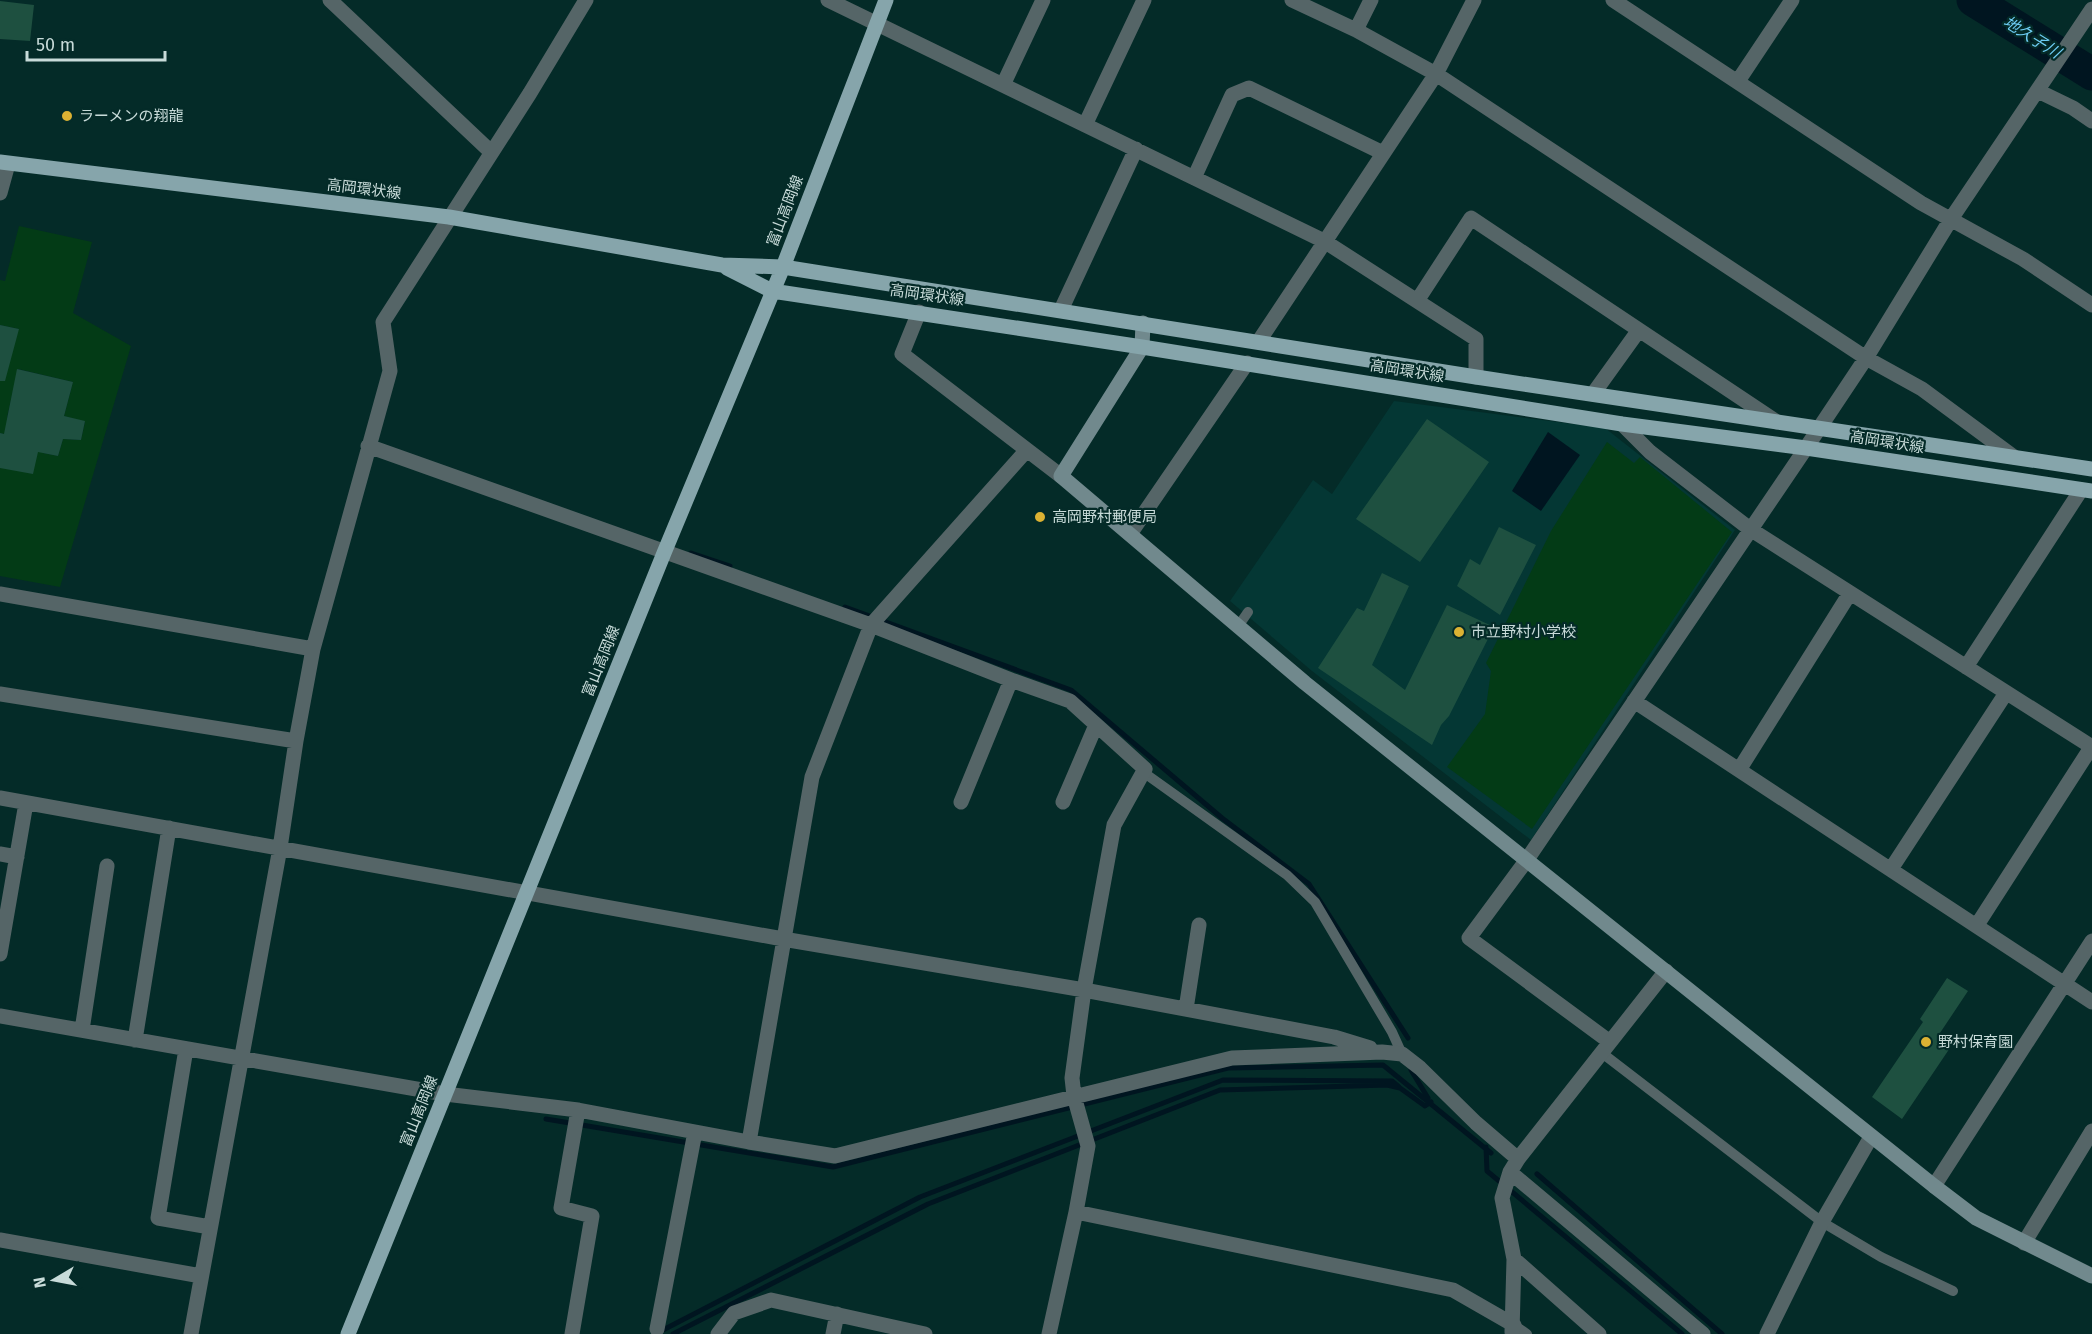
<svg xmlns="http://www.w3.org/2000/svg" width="2092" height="1334" font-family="'Fira Sans','Noto Sans JP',sans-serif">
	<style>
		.built { fill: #043734 }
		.green { fill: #033b16 }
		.water { fill: #001520 }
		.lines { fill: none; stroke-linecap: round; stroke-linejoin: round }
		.stream { stroke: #001520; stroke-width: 5 }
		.river { stroke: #001520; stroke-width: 33 }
		.building { fill: #1e5040 }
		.lane { stroke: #556567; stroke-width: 10 }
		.street { stroke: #556567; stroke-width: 15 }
		.secondary { stroke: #71898d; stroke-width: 15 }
		.primary { stroke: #86a5ab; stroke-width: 15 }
		.poi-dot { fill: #dcb233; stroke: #042b28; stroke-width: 2 }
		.labels { text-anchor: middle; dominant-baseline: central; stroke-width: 4.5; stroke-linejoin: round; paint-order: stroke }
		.poi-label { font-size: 15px; fill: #c8dbd9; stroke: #042b28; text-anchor: start }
		.street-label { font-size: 15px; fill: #c8dbd9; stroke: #042b28 }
		.water-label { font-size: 16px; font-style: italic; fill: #6eccf4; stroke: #042b28 }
	</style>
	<rect width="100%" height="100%" fill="#042b28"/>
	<path class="built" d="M 1394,401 L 1605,428 L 1735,530 L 1531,840 L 1312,671 L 1230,601 L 1313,480 L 1332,494 Z"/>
	<path class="green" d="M 19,226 L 92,242 L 73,313 L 131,346 L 60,587 L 0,576 L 0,468 L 39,447 L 43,453 L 58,456 L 63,439 L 81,440 L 85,422 L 64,416 L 73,382 L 18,369 L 7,417 L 13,436 L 0,433 L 0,356 L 19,329 L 0,325 L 0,280 L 5,281 Z
		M 1607,442 L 1634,463 L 1640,457 L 1732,532 L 1532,829 L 1447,767 L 1485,714 L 1491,671 L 1486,663 L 1551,531 Z"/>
	<path class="water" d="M 1548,432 L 1580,455 L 1541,511 L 1512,491 Z"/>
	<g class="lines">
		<path class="stream" d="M 691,553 L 730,566
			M 845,607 L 1071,690 L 1222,818 L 1309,884 L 1408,1038
			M 1411,1070 L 1428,1098
			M 546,1119 L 833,1167 L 1228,1068 L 1383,1065 L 1491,1153
			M 1486,1147 L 1487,1171 L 1682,1334
			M 1537,1174 L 1722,1334
			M 661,1331 L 920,1197 L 1223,1080 L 1392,1081 L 1399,1087
			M 673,1334 L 928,1204 L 1220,1090 L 1387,1085 L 1400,1088 L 1425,1106 L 1431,1102"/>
		<path class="river" d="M 1973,0 L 2092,74"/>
	</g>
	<path class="building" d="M 0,1 L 34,5 L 30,41 L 0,39 Z
		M 0,325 L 19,329 L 5,381 L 0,381 Z
		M 17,369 L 73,382 L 64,416 L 85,421 L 81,440 L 63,439 L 58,456 L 38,452 L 33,474 L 0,468 L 0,433 L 4,434 Z
		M 1427,419 L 1489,462 L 1420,562 L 1356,519 Z
		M 1499,527 L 1536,545 L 1500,615 L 1457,586 L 1470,559 L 1480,565 Z
		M 1382,573 L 1409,586 L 1372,665 L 1405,690 L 1447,605 L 1494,627 L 1449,716 L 1441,725 L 1432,745 L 1318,668 L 1357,608 L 1364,611 Z
		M 1947,978 L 1968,991 L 1940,1033 L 1954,1042 L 1902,1119 L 1872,1097 L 1923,1022 L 1920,1019 Z"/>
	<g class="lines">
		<path class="lane" d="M 1239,625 L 1248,612
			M 1143,772 L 1287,875 L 1315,902 L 1392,1032 L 1402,1054
			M 1602,1053 L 1822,1222 L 1881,1257 L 1953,1291
			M 1514,1325 L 1527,1334"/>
		<path class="street" d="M 330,0 L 491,152
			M 828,0 L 1324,241 L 1476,339 L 1476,377
			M 1292,0 L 1356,30
			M 1371,0 L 1356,30 L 1436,74 L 1866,358 L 1922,389 L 2014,457
			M 1613,0 L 1921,203 L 2023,259 L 2092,305
			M 1738,81 L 1792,0
			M 1003,85 L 1043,0
			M 2038,91 L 2073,108 L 2092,121
			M 1085,125 L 1144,0
			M 1194,178 L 1232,95 L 1249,88 L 1383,153
			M 0,193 L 8,164
			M 1417,301 L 1471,218 L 1777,422
			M 1061,310 L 1136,149
			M 919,312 L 902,354 L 1061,476
			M 1259,341 L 1436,74 L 1474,0
			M 1593,394 L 1639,330
			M 1622,424 L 1650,452 L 1750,529 L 2092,747
			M 368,446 L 871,625 L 1011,680 L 1070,701 L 1145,769 L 1114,825 L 1084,990 L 1072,1078 L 1074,1096 L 1088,1146 L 1076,1212 L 1049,1334
			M 1130,534 L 1247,363
			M 0,594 L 313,649
			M 1966,667 L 2081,490
			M 0,694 L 296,741
			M 1634,701 L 2092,1002
			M 1739,770 L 1850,593
			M 0,798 L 783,939 L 1084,990 L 1334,1037 L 1370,1048
			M 961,802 L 1011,680
			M 1063,802 L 1096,725
			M 0,854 L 17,857
			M 1891,869 L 2006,693
			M 1977,925 L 2092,746
			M 0,954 L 26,803
			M 1186,1009 L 1199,925
			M 0,1016 L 445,1094 L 578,1110 L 749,1142 L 835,1156 L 1232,1058 L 1382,1052 L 1402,1054 L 1420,1068 L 1476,1123 L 1518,1159
			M 82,1030 L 107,866
			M 135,1040 L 169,828
			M 1610,1042 L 1469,938 L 1526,861 L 1806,448 L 1866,358 L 1951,219 L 2092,9
			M 186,1049 L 158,1218 L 210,1227
			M 749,1142 L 812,777 L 871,625 L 1026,451
			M 1510,1172 L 1703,1334
			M 1934,1186 L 2092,941
			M 1076,1212 L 1453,1290 L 1514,1325
			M 0,1240 L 201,1276
			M 2024,1243 L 2092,1131
			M 1514,1259 L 1599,1334
			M 657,1329 L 695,1132
			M 1512,1332 L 1514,1259 L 1502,1198 L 1510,1172 L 1518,1159 L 1666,971
			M 191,1334 L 280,848 L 296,741 L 313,649 L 390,371 L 383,322 L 530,93 L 586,0
			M 572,1334 L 592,1216 L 561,1208 L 578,1110
			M 718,1334 L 734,1313 L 771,1300 L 925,1334
			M 833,1334 L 837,1314
			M 1767,1334 L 1822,1222 L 1871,1137"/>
		<path class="secondary" d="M 1143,323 L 1142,347 L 1061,476 L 1305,683 L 1934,1186 L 1976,1218 L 2092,1276"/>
		<path class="primary" d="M 0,162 L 449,217 L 722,265 L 783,267 L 1476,377 L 2092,469
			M 727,268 L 772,291 L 1142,347 L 1622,424 L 1806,448 L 2092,491
			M 348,1334 L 664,553 L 783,267 L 886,0"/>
	</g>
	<g class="poi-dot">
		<circle cx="67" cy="116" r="6"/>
		<circle cx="1040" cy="517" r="6"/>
		<circle cx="1459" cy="632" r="6"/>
		<circle cx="1926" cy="1042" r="6"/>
	</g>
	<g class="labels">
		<g class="poi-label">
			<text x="79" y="116">ラーメンの翔龍</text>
			<text x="1052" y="517">高岡野村郵便局</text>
			<text x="1471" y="632">市立野村小学校</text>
			<text x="1938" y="1042">野村保育園</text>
		</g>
		<g class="street-label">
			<text transform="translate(364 189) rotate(7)">高岡環状線</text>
			<text transform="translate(785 211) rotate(-69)">富山高岡線</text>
			<text transform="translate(927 295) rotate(8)">高岡環状線</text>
			<text transform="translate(1407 371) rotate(9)">高岡環状線</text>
			<text transform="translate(1887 442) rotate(9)">高岡環状線</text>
			<text transform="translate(601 661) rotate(-68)">富山高岡線</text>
			<text transform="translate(419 1111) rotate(-68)">富山高岡線</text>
		</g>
		<g class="water-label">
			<text transform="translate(2032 37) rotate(32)">地久子川</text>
		</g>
	</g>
	<g transform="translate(54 1280) rotate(260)" stroke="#042b28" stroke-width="4.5" paint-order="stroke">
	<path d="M0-4.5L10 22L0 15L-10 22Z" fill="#c8dbd9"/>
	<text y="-9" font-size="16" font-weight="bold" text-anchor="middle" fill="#c8dbd9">N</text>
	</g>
	<path d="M27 51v9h138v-9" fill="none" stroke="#c8dbd9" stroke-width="3"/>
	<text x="36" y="51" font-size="18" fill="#c8dbd9" stroke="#042b28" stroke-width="4.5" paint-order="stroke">50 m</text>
</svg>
